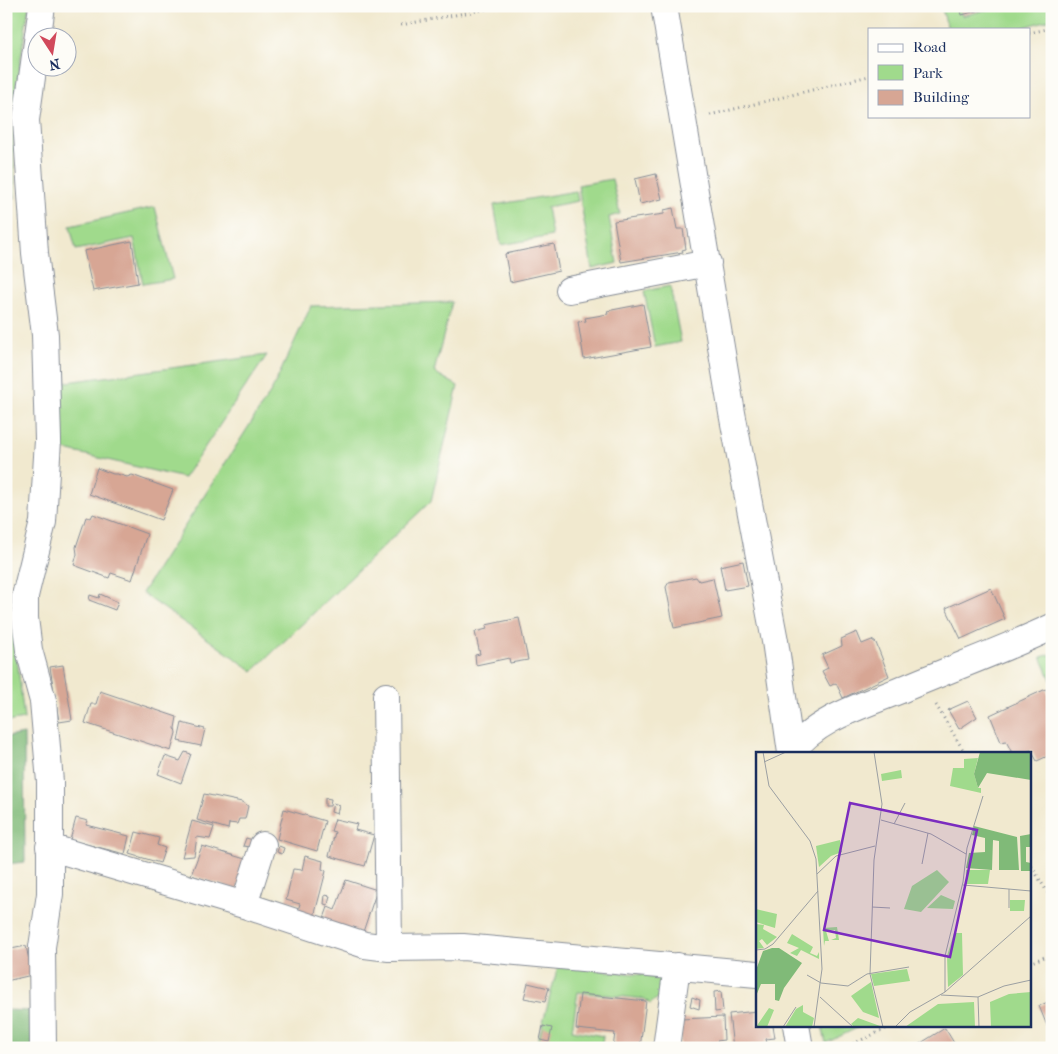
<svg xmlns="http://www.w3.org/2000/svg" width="1058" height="1054" font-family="'IM FELL French Canon',serif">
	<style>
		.green { fill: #a0da8c; stroke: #5e8475 }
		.forest { fill: #80ba78; stroke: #4e746b }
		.building { fill: #d7a694 }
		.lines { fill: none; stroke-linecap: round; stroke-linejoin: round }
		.minor-casing { stroke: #868c96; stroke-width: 28 }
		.path { stroke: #868c96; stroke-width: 3; stroke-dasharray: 1 4; stroke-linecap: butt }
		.minor { stroke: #fff; stroke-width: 26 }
		.inset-road { fill: none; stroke: #9b9fa2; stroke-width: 1 }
		.view { fill: #7b2cbf; fill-opacity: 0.15; stroke: #7b2cbf; stroke-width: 2.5 }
		.inset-edge { fill: none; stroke: #1b2f5e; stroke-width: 2.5 }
	</style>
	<rect width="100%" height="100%" fill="#fdfcf7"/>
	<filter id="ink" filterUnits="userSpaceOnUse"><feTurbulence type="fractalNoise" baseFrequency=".02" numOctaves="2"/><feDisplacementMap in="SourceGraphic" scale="10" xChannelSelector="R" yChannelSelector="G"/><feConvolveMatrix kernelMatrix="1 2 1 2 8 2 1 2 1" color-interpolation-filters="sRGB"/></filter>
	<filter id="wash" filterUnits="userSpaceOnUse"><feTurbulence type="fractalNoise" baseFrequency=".0096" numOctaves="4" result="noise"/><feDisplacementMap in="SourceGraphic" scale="20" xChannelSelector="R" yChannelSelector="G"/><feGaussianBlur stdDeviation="1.12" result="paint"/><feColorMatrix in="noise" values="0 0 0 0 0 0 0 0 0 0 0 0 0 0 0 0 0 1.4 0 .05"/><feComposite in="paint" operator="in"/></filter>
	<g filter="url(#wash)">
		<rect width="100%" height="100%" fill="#f1e9cf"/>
		<path class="green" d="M 6,6 L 29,6 L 12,117 L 15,198 L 6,200 Z
			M 941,6 L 958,6 L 962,16 L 989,9 L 989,6 L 1052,6 L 1052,19 L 1018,29 L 948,29 Z
			M 612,179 L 620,214 L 609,217 L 617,263 L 592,269 L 578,185 Z
			M 576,191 L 578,201 L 547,207 L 552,236 L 501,245 L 494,205 Z
			M 155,207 L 173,279 L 143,284 L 134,238 L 76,250 L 70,226 Z
			M 670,286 L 681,342 L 655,347 L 644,291 Z
			M 452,302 L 434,372 L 458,386 L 431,501 L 253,671 L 142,593 L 272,390 L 311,306 Z
			M 267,355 L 184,478 L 61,449 L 60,383 Z
			M 6,611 L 12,614 L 24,719 L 6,722 Z
			M 1052,654 L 1052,682 L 1041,657 Z
			M 558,966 L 656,976 L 664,985 L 659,997 L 650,1004 L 645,999 L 578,992 L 572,1030 L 603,1036 L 601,1048 L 574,1048 L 537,1044 Z
			M 822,1025 L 863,1025 L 826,1043 Z"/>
		<path class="forest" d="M 24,734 L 25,862 L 6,864 L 6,737 Z
			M 6,1010 L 34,1011 L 33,1048 L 6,1048 Z"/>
		<g id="blocks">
			<path class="building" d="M 397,6 L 420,6 L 420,7 L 398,11 Z
				M 960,6 L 987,6 L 987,8 L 962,15 Z
				M 656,174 L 662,199 L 640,204 L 635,179 Z
				M 673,208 L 677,229 L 683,229 L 686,249 L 682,250 L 683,252 L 621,262 L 614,221 L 664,214 L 664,210 Z
				M 132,241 L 138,283 L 93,291 L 84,251 Z
				M 554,244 L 559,271 L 510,282 L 505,254 Z
				M 643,304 L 651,347 L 584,359 L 578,322 L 586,321 L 585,318 L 608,314 L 607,311 Z
				M 97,468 L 113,474 L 117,474 L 127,477 L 132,475 L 173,490 L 161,520 L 89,494 Z
				M 93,514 L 147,534 L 132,580 L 111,573 L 109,578 L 74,565 L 77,554 L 76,547 L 86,517 L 91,518 Z
				M 743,561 L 748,586 L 725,590 L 720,566 Z
				M 696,577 L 699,581 L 713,578 L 722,618 L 674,628 L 666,587 L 669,582 Z
				M 991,588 L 1005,619 L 961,639 L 946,608 Z
				M 100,594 L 118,602 L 115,610 L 89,600 L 90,595 L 99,598 Z
				M 519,618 L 528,660 L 510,663 L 509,658 L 476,665 L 475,655 L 480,654 L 475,632 L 487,629 L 486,625 Z
				M 857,632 L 862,644 L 872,640 L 876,643 L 889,676 L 843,698 L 836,683 L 830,686 L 822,671 L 828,668 L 822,655 L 842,646 L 841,639 Z
				M 63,665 L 72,720 L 59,722 L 50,667 Z
				M 1046,689 L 1052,701 L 1052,754 L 1037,761 L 1031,750 L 1023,753 L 1012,753 L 1006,741 L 1001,742 L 990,715 Z
				M 100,691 L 177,717 L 175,728 L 176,733 L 171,751 L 85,723 L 91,704 L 96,704 Z
				M 968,701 L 977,717 L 959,729 L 948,710 Z
				M 182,723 L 205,729 L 201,746 L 178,741 Z
				M 185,752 L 191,754 L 181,783 L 158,774 L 165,756 L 180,761 Z
				M 204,794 L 242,802 L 248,806 L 245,819 L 239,819 L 237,824 L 229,823 L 228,829 L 197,820 Z
				M 325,798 L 331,799 L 330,806 L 325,806 Z
				M 333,803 L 339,805 L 337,814 L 331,812 Z
				M 284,809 L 325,821 L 317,851 L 277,839 Z
				M 76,818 L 88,821 L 86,825 L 129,836 L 125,854 L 70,840 Z
				M 335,819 L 357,824 L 355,830 L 374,835 L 365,866 L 329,856 L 335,832 L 331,831 Z
				M 192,821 L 214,827 L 210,839 L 197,837 L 194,856 L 182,857 Z
				M 136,832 L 159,838 L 157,845 L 165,848 L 160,863 L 130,854 Z
				M 246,838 L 253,840 L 251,847 L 243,846 Z
				M 202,846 L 245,859 L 243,865 L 246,865 L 237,890 L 191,875 Z
				M 279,846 L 284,848 L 282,854 L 277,852 Z
				M 305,856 L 323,861 L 322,869 L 326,871 L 314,917 L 297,913 L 300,904 L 286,900 L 293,869 L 302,870 Z
				M 346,880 L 377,890 L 362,935 L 323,921 L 328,907 L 335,910 Z
				M 325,895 L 330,896 L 328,905 L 324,904 Z
				M 26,946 L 32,975 L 6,981 L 6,950 Z
				M 528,983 L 549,988 L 545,1002 L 524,998 Z
				M 721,991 L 723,1011 L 715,1012 L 714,992 Z
				M 580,994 L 646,1001 L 640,1048 L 613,1048 L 615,1033 L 576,1029 Z
				M 692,997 L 700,1000 L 699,1009 L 690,1006 Z
				M 1052,1000 L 1052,1038 L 1039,1006 Z
				M 757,1011 L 757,1025 L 773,1026 L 775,1038 L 766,1039 L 767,1043 L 733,1048 L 729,1014 Z
				M 723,1017 L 724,1040 L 717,1041 L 716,1048 L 694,1048 L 693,1046 L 680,1048 L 681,1019 Z
				M 543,1026 L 552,1028 L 549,1042 L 540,1040 Z
				M 945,1028 L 957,1048 L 913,1048 Z"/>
		</g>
	</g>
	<g filter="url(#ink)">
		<use href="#blocks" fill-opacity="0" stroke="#868c96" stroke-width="1"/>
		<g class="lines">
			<g class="minor-casing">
				<path id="minor" d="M 42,6 L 26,120 L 35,253 L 45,335 L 48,440 L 43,522 L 25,596 L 25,618 L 29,650 L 43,701 L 50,782 L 50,894 L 42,947 L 43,1048
					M 664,6 L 732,413 L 775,641 L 791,753
					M 569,290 L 708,263
					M 386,696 L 389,948
					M 791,753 C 816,718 865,705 903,689 C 952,668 1003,650 1052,627
					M 49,847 L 244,905 L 365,945 L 389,948 L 463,947 L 757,974
					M 244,905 L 263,845
					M 796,1025 L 800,1048
					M 666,1048 L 677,966"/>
			</g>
			<path class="path" d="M 401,25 L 503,6
				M 1029,33 L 1052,28
				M 710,115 L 869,76
				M 936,705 L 965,753
				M 1029,862 L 1052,900
				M 1029,963 L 1052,954
				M 844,1048 L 894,1025"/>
			<use href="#minor" class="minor"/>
		</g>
	</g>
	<g transform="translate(756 752)">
		<rect width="275" height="275" fill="#f1e9cf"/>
		<path d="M 222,6 L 218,22 L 222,36 L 225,36 L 225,41 L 194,34 L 197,16 L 208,16 L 208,7 ZM 145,18 L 146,26 L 126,29 L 125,22 ZM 84,88 L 86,100 L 75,104 L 63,115 L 60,94 ZM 181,118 L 193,130 L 165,160 L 148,157 L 156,134 ZM 210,118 L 234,118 L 232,132 L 210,132 ZM 185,143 L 199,149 L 197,157 L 171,156 ZM 254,148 L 269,148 L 268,159 L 254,159 ZM 0,157 L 21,162 L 19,176 L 0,170 ZM 0,172 L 8,173 L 7,177 L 21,185 L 11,193 L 6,187 L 3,189 L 8,196 L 0,197 ZM 81,175 L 83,188 L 75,188 L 80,186 L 79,178 L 70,179 L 73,189 L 69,189 L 68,194 L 67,176 ZM 198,181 L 206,181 L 207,223 L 192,235 L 191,204 ZM 36,182 L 57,195 L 54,201 L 61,204 L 63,200 L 63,207 L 45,198 L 41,204 L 34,201 L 43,196 L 31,191 ZM 151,217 L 154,229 L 118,234 L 115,222 ZM 115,230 L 123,266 L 107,260 L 95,244 ZM 275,240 L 275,275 L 235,275 L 234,250 L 253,242 ZM 218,250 L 219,275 L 149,275 L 182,252 ZM 47,253 L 47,260 L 58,266 L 56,275 L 29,275 L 40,257 ZM 13,256 L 18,258 L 11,275 L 0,275 ZM 102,266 L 124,274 L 124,275 L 98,275 L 95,272 Z" fill="#a0da8c"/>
		<path d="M 224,0 L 275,0 L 275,28 L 231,21 L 222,36 L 218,22 ZM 218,74 L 261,85 L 263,118 L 243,118 L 243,89 L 237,88 L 236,118 L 210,116 L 213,101 L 229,100 L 229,86 L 216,83 ZM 275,82 L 275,95 L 270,95 L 270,110 L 275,111 L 275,119 L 265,119 L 264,84 ZM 16,196 L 23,196 L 46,211 L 28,236 L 23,249 L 19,248 L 19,232 L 5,232 L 0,244 L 0,218 L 7,199 Z" fill="#80ba78"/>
		<path class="inset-road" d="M 7,0 L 13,34 L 54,89 L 60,107 L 66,217 L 58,275M 118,0 L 126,52 L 118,108 L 114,222 L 127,275M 8,10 L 30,0M 125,68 L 175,82 L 210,102M 138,72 L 149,51M 166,112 L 172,81M 61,122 L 80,104 L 119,94M 207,133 L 275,139M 116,155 L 134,156M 253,156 L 253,137M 0,198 L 9,197 L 17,192 L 62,139M 51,223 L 65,231M 65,231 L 92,234 L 111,222 L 153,215M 189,240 L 189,204 L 207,130 L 211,96 L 227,44M 185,243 L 222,245 L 248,234 L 275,228M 64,245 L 97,275M 222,245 L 223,275M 27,275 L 40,255M 139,275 L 154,260 L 189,240 L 275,164"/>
		<path class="view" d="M 94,51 L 221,78 L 194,205 L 68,178 Z"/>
		<rect width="275" height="275" class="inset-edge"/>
	</g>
	<rect width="1058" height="1054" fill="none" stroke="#fdfcf7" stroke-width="25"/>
	<rect x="868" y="28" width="162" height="90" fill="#fdfcf7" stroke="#a3aaba"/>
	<rect x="878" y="44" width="25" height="8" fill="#ffffff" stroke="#a3aaba"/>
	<text x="913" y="52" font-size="15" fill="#1b2f5e">Road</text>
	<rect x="878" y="65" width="25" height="15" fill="#a0da8c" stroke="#a3aaba"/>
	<text x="913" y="78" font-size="15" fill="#1b2f5e">Park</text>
	<rect x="878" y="90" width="25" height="15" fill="#d7a694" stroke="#a3aaba"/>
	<text x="913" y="102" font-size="15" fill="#1b2f5e">Building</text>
	<g transform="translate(52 52) rotate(168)"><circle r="24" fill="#fdfcf7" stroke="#a3aaba"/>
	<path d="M0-4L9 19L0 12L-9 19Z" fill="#d1495b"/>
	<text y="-8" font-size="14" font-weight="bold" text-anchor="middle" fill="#1b2f5e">N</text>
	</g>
</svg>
